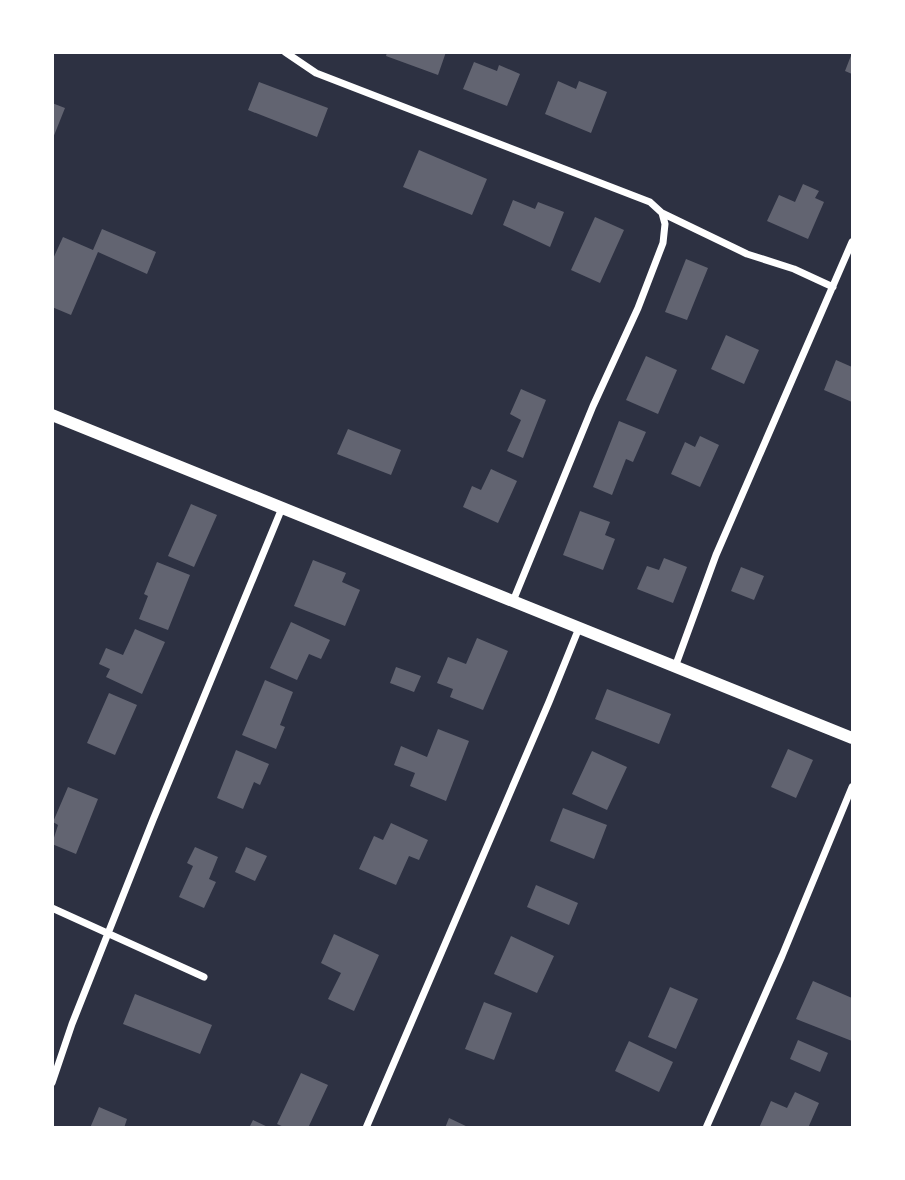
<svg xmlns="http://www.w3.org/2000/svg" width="905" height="1180" font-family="Inter,sans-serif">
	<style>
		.building { fill: #626471 }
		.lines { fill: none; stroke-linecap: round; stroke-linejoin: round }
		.minor { stroke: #fff; stroke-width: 7 }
		.tertiary { stroke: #fff; stroke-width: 12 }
	</style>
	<rect width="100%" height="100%" fill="#2d3142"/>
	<path class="building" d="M 387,52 L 446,52 L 438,75 L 386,56 Z
		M 852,53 L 852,74 L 845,71 Z
		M 474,62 L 497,71 L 499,65 L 520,74 L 507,106 L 463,89 Z
		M 558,81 L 576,89 L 579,81 L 607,92 L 591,133 L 545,114 Z
		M 259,82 L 328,108 L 317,137 L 248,110 Z
		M 52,103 L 65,108 L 53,138 L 52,138 Z
		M 419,150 L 487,179 L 472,215 L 403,187 Z
		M 803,184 L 819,191 L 815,198 L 824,202 L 808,239 L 767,221 L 779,195 L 795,202 Z
		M 513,200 L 535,209 L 538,202 L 564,212 L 550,247 L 503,225 Z
		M 595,217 L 624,230 L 600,283 L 571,270 Z
		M 102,229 L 156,252 L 147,274 L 98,252 L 71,315 L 52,307 L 52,261 L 63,237 L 93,250 Z
		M 686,259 L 708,268 L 687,320 L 665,312 Z
		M 726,335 L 759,350 L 744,384 L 711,369 Z
		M 646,356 L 677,370 L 658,414 L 626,400 Z
		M 836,360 L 852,367 L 852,402 L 824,390 Z
		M 521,389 L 546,400 L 523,458 L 507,451 L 521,420 L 510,414 Z
		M 619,421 L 646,432 L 633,462 L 626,459 L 612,495 L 593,487 Z
		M 348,429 L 401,450 L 391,475 L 337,454 Z
		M 700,436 L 719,445 L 700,487 L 671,474 L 685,442 L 695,447 Z
		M 491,469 L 517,481 L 498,523 L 463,507 L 472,486 L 481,490 Z
		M 191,504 L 217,515 L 194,567 L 168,556 Z
		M 580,511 L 610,522 L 605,535 L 615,539 L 603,570 L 563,555 Z
		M 664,558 L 687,567 L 673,603 L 637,589 L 647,566 L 659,570 Z
		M 313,560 L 346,573 L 342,582 L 360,590 L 345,626 L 294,606 Z
		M 157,562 L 190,575 L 168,630 L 139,619 L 148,596 L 144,594 Z
		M 741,567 L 764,576 L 754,600 L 731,591 Z
		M 291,622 L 330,640 L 321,659 L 309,654 L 297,680 L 270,668 Z
		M 135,629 L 165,642 L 142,694 L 106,677 L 110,669 L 99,664 L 106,648 L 123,655 Z
		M 477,638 L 508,651 L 483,710 L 450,697 L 453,689 L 437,683 L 448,657 L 466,664 Z
		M 396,667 L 421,676 L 414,692 L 390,683 Z
		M 265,680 L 293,692 L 280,725 L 285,727 L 276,749 L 242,735 Z
		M 607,689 L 671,714 L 659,744 L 595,719 Z
		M 109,693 L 137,705 L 115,755 L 87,743 Z
		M 438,729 L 469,741 L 446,801 L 410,786 L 415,773 L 394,765 L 401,746 L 427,757 Z
		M 788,749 L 813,760 L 796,798 L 771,787 Z
		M 236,750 L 269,764 L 260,785 L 254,782 L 243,809 L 217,798 Z
		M 592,751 L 627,767 L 607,810 L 572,794 Z
		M 68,787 L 98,799 L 76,854 L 52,844 L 58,825 L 53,822 Z
		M 563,808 L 607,825 L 594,859 L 550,841 Z
		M 391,823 L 428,840 L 419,860 L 409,856 L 396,885 L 359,869 L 374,836 L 383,840 Z
		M 195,847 L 218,857 L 209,879 L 216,882 L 204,908 L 179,897 L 193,866 L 187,863 Z
		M 246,847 L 267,856 L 255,881 L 235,872 Z
		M 536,885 L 578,903 L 569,925 L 527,907 Z
		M 334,934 L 379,955 L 354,1011 L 328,999 L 341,973 L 321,963 Z
		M 511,936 L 554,956 L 537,993 L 494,974 Z
		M 813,981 L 852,998 L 852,1041 L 796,1019 Z
		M 670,987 L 698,999 L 676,1049 L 648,1037 Z
		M 135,994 L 212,1025 L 200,1054 L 123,1024 Z
		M 484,1002 L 512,1013 L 494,1060 L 465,1049 Z
		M 798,1040 L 828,1053 L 820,1072 L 790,1059 Z
		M 629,1041 L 673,1062 L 659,1092 L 615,1071 Z
		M 301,1073 L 328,1085 L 308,1128 L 286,1128 L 277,1124 Z
		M 795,1092 L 819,1103 L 808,1128 L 759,1128 L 771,1101 L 787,1108 Z
		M 99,1107 L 127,1119 L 124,1128 L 90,1128 Z
		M 449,1118 L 470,1128 L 445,1128 Z
		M 253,1120 L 270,1128 L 249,1128 Z"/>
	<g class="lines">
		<path class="minor" d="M 285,52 L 316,73 L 650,202 L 662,213 L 747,254 L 794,269 L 833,287
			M 513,601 L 593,406 L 638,308 L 663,243 L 665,224 L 662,213
			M 675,667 L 716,555 L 852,242
			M 52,908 L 204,977
			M 52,1083 L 72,1024 L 153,820 L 282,508
			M 366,1128 L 549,702 L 579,628
			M 706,1128 L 782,956 L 852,787"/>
		<path class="tertiary" d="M 52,415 L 852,738"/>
	</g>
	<rect width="905" height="1180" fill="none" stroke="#ffffff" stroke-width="108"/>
</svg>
